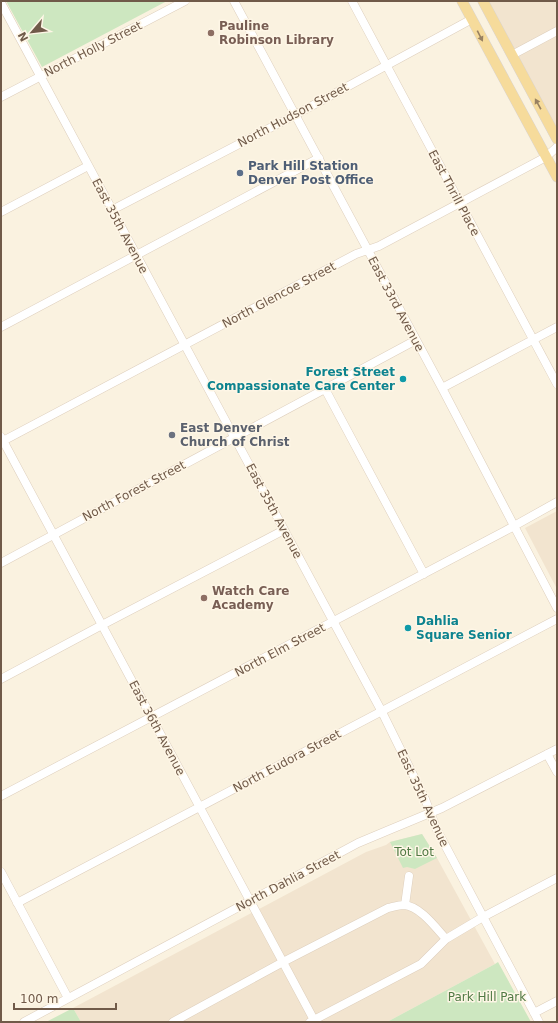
<svg xmlns="http://www.w3.org/2000/svg" width="558" height="1023" font-family="'DejaVu Sans',sans-serif">
	<style>
		.residential { fill: #f2e4cf }
		.green { fill: #cde7c0 }
		.lines { fill: none; stroke-linecap: round; stroke-linejoin: round }
		.minor-casing { stroke: #decfbd; stroke-width: 9 }
		.major-casing { stroke: #dad4d0; stroke-width: 11 }
		.minor { stroke: #fff; stroke-width: 8 }
		.major { stroke: #f6db9b; stroke-width: 10 }
		.oneway { fill: #988162 }
		.education-dot { fill: #8d6e63; stroke: #fef6e6; stroke-width: 1.5 }
		.service-dot { fill: #5c6f8a; stroke: #fef6e6; stroke-width: 1.5 }
		.culture-dot { fill: #0f9aa8; stroke: #fef6e6; stroke-width: 1.5 }
		.worship-dot { fill: #6b7280; stroke: #fef6e6; stroke-width: 1.5 }
		.labels { text-anchor: middle; dominant-baseline: central; stroke-width: 3; stroke-linejoin: round; paint-order: stroke }
		.education-label { font-size: 12px; font-weight: bold; fill: #785e54; stroke: #fef6e6; text-anchor: start }
		.street-label { font-size: 12px; fill: #705a49; stroke: #fef6e6 }
		.service-label { font-size: 12px; font-weight: bold; fill: #4e5e75; stroke: #fef6e6; text-anchor: start }
		.culture-label { font-size: 12px; font-weight: bold; fill: #0d838f; stroke: #fef6e6; text-anchor: end }
		.worship-label { font-size: 12px; font-weight: bold; fill: #5b616d; stroke: #fef6e6; text-anchor: start }
		.park-label { font-size: 12px; fill: #517a45; stroke: #fef6e6 }
	</style>
	<rect width="100%" height="100%" fill="#faf2e0"/>
	<path class="residential" d="M 477,1 L 557,1 L 557,150 Z
		M 557,511 L 557,589 L 525,528 Z
		M 422,834 L 437,858 L 495,964 L 387,1022 L 81,1022 L 73,1008 L 366,852 L 386,845 L 390,842 Z"/>
	<path class="green" d="M 6,1 L 167,1 L 42,67 Z
		M 422,834 L 437,858 L 415,869 L 407,867 L 403,868 L 390,842 Z
		M 498,962 L 531,1022 L 387,1022 L 495,964 Z
		M 73,1008 L 81,1022 L 46,1022 Z"/>
	<g class="lines">
		<g class="minor-casing">
			<path id="minor" d="M 234,1 L 442,388 L 557,608
				M 352,1 L 557,384
				M 1,3 L 382,712 L 425,799 L 437,830 L 539,1022
				M 512,55 L 557,31
				M 1,97 L 185,1
				M 112,210 L 295,115 L 472,19
				M 1,212 L 88,166
				M 1,327 L 319,158
				M 442,388 L 557,327
				M 325,389 L 424,574
				M 1,437 L 314,1020
				M 1,442 L 356,254 L 379,246 L 546,157 L 557,147
				M 1,563 L 416,340
				M 1,679 L 102,625 L 284,530
				M 547,754 L 557,772
				M 1,796 L 505,531 L 557,502
				M 1,872 L 68,998
				M 17,903 L 557,619
				M 405,905 L 409,876
				M 534,1013 L 557,1001
				M 24,1022 L 358,843 L 389,830 L 442,808 L 557,749
				M 173,1022 L 283,962 L 388,908 C 393,907 398,905 404,905 C 420,906 436,928 446,939
				M 310,1022 L 421,964 L 446,939 L 483,917 L 557,878"/>
		</g>
		<g class="major-casing">
			<path id="major" d="M 462,1 L 557,177
				M 483,1 L 557,139"/>
		</g>
		<use href="#minor" class="minor"/>
		<use href="#major" class="major"/>
	</g>
	<defs><path id="oneway-solid" d="M-6-.8H1V-3.2L6.5 0L1 3.2V.8H-6Z"/></defs>
	<g class="oneway">
		<use href="#oneway-solid" transform="translate(480 36) rotate(63)"/>
		<use href="#oneway-solid" transform="translate(538 104) rotate(-119)"/>
	</g>
	<g class="education-dot">
		<circle cx="211" cy="33" r="4"/>
		<circle cx="204" cy="598" r="4"/>
	</g>
	<circle class="service-dot" cx="240" cy="173" r="4"/>
	<g class="culture-dot">
		<circle cx="403" cy="379" r="4"/>
		<circle cx="408" cy="628" r="4"/>
	</g>
	<circle class="worship-dot" cx="172" cy="435" r="4"/>
	<g class="labels">
		<g class="education-label">
			<text x="219" y="26">Pauline<tspan x="219" dy="14">Robinson Library</tspan></text>
			<text x="212" y="591">Watch Care<tspan x="212" dy="14">Academy</tspan></text>
		</g>
		<g class="street-label">
			<text transform="translate(93 49) rotate(-27)">North Holly Street</text>
			<text transform="translate(293 115) rotate(-28)">North Hudson Street</text>
			<text transform="translate(454 193) rotate(62)">East Thrill Place</text>
			<text transform="translate(120 226) rotate(62)">East 35th Avenue</text>
			<text transform="translate(279 295) rotate(-28)">North Glencoe Street</text>
			<text transform="translate(396 304) rotate(62)">East 33rd Avenue</text>
			<text transform="translate(134 491) rotate(-28)">North Forest Street</text>
			<text transform="translate(274 511) rotate(62)">East 35th Avenue</text>
			<text transform="translate(280 650) rotate(-28)">North Elm Street</text>
			<text transform="translate(157 728) rotate(62)">East 36th Avenue</text>
			<text transform="translate(287 761) rotate(-28)">North Eudora Street</text>
			<text transform="translate(423 798) rotate(65)">East 35th Avenue</text>
			<text transform="translate(288 881) rotate(-28)">North Dahlia Street</text>
		</g>
		<g class="service-label">
			<text x="248" y="166">Park Hill Station<tspan x="248" dy="14">Denver Post Office</tspan></text>
		</g>
		<g class="culture-label">
			<text x="395" y="372">Forest Street<tspan x="395" dy="14">Compassionate Care Center</tspan></text>
			<text x="416" y="621" text-anchor="start">Dahlia<tspan x="416" dy="14">Square Senior</tspan></text>
		</g>
		<g class="worship-label">
			<text x="180" y="428">East Denver<tspan x="180" dy="14">Church of Christ</tspan></text>
		</g>
		<g class="park-label">
			<text x="414" y="852">Tot Lot</text>
			<text x="487" y="997">Park Hill Park</text>
		</g>
	</g>
	<rect width="558" height="1023" fill="none" stroke="#705a49" stroke-width="4"/>
	<g transform="translate(32 32) rotate(242)" stroke="#fef6e6" stroke-width="3" paint-order="stroke">
	<path d="M0-3L7 15L0 10L-7 15Z" fill="#705a49"/>
	<text y="-6" font-size="11" font-weight="bold" text-anchor="middle" fill="#705a49">N</text>
	</g>
	<path d="M14 1003v6h102v-6" fill="none" stroke="#705a49" stroke-width="2"/>
	<text x="20" y="1003" font-size="12" fill="#705a49" stroke="#fef6e6" stroke-width="3" paint-order="stroke">100 m</text>
</svg>
